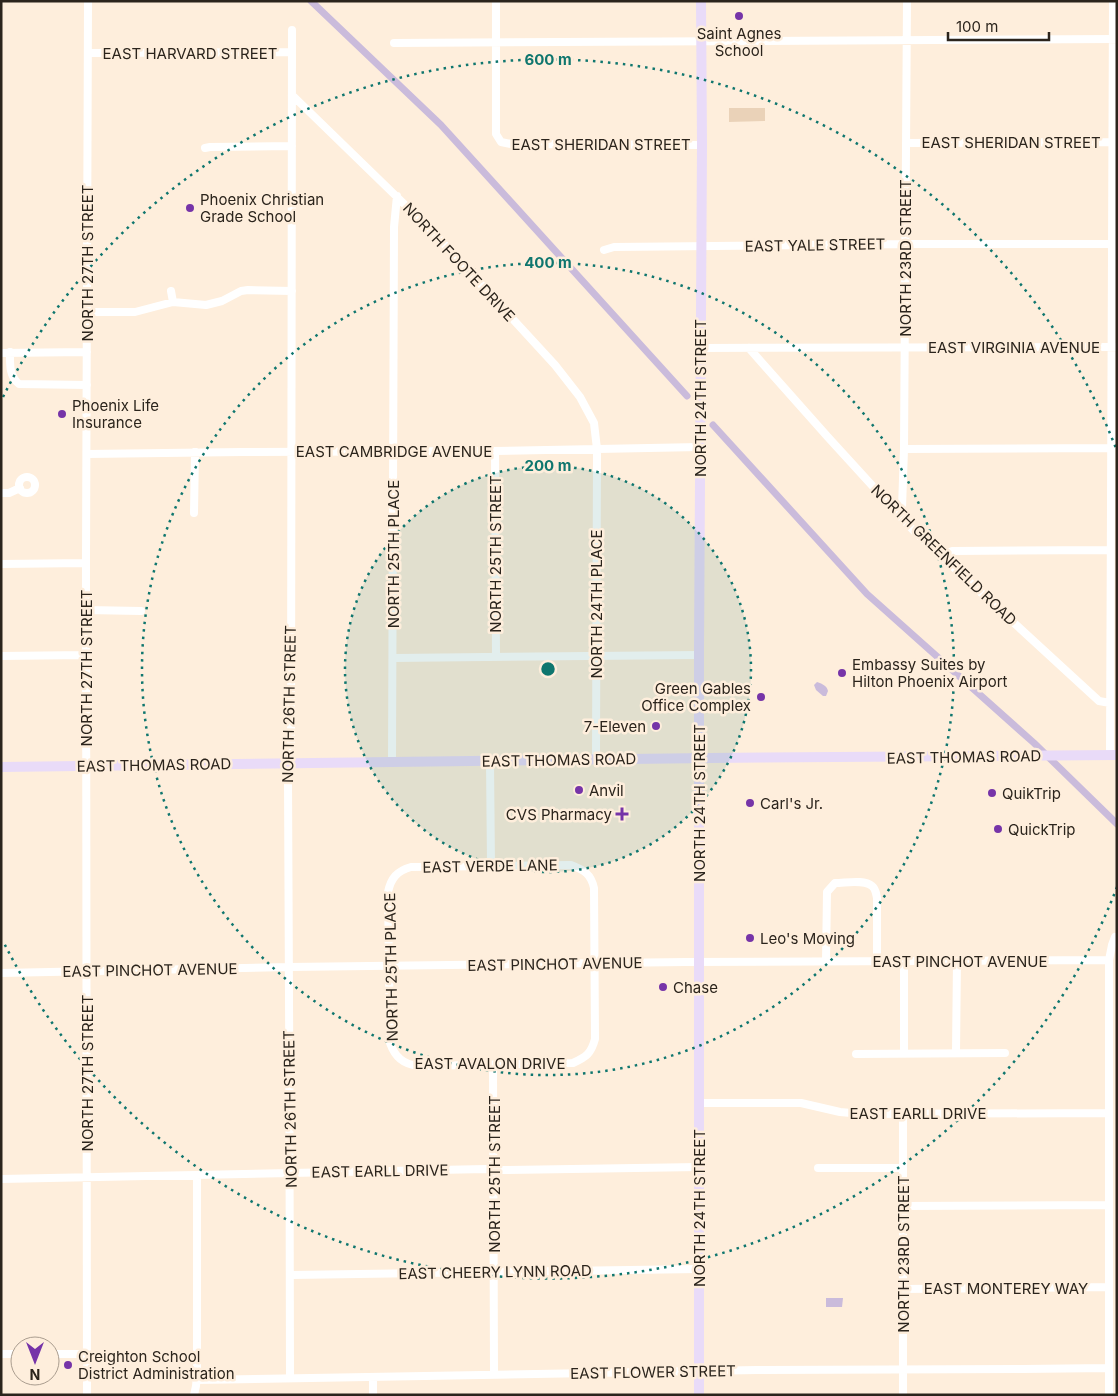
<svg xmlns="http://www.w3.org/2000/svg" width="1118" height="1396" font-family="Inter,sans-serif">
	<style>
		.green { fill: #ead2b8 }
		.water { fill: #cabbdb }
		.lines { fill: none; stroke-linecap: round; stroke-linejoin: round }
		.canal { stroke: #cabbdb; stroke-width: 7 }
		.minor { stroke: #fff; stroke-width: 8 }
		.major { stroke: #e9dbf8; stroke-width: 10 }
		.ring { fill: none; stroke: #0f766e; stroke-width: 2.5; stroke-dasharray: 2.5 5 }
		.poi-dot { fill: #7634a8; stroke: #feeedc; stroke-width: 2 }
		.labels { text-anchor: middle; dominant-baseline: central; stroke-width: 5; stroke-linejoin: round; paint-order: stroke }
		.poi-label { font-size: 15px; fill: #2b241c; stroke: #feeedc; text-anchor: start }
		.street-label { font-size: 15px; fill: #2b241c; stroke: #feeedc }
		.centre { fill: #0f766e; stroke: #feeedc; stroke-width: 2.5 }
		.ring-label { font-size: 15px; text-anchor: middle; font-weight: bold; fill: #0f766e; stroke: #feeedc; stroke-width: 5; stroke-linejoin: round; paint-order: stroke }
	</style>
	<rect width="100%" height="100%" fill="#feeedc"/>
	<path class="green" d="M 729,108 L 765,108 L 765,121 L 729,122 Z"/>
	<path class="water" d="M 817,682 C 823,684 827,686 828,691 L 826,696 L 823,696 L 816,690 L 814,685 Z
		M 826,1298 L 843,1298 L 842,1307 L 826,1307 Z"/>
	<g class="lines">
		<path class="canal" d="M 311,1 L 441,125 L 687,396
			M 713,425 L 867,594 L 1034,743 L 1117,824"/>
		<path class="minor" d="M 496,1 L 496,134 L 501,142 L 511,144 L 702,145
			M 394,43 L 1117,39
			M 88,53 L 291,52
			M 292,95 L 432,231 L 555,365 L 580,397 L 594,423 L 597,449 L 596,760
			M 906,143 L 1115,142
			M 205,148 L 210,147 L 292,146
			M 604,250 L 614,247 L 905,244 L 1117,244
			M 171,291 L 173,302
			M 88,312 L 135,312 L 173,302 L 206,305 L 222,301 L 241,291 L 248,290 L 292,291
			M 700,348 L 1117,347
			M 749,348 C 803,410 858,471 914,531 L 1099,701 L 1110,703
			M 10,352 C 10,364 9,376 19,384 L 87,385
			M 1,353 L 87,352
			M 904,449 L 1110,448
			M 495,451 L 496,657
			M 87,454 L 242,452 L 495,451 L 700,447
			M19 485a8 8 0 1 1 16 0a8 8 0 1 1-16 0Z
			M 1,493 L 9,493 L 20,488
			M 194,513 L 195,452
			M 899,515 L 902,508 L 904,449 L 907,1
			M 942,556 L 952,551 L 1110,550
			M 1,564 L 86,563
			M 86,610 L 141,611
			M 1,656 L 86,655
			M 393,658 L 699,655
			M 1110,755 L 1113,1
			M 490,761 L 491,866
			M 392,762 L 394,227 L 397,196
			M 571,865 C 584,870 591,874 594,888 L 595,1039 C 591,1054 586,1057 573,1063 L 418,1066 C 403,1064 395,1057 390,1043 L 388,892 C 391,878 397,871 411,867 Z
			M 826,962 L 827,892 L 835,883 C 846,883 864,879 872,886 C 876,889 876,894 877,898 L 877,962
			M 904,962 L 904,1053
			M 1,973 L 289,967 L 686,962 L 1109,960
			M 956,1053 L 957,961
			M 856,1054 L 1005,1053
			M 493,1065 L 494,1374
			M 699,1103 L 801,1103 L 840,1112 L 862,1114 L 1109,1113
			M 818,1168 L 903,1168
			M 1,1179 L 486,1169 L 504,1170 L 699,1167
			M 903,1206 L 1109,1205
			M 291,1275 L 699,1269
			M 903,1289 L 1109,1287
			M 1,1354 L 20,1354
			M 50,1354 L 86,1354
			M 373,1377 L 373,1395
			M 290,1378 C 290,1178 289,979 288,779 L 291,747 L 292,30
			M 196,1380 L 757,1370 L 1022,1369 L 1109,1368
			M 87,1395 L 86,563 L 88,1
			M 194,1395 L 196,1386 L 197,1375 L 197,1175
			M 903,1395 L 903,1114
			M 1109,1395 L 1109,960 L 1112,945 L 1115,937 L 1117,938"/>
		<path class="major" d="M 1,767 L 709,758 L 1117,755
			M 699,1395 L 699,651 L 702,145 L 701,1"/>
	</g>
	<circle cx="548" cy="669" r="203" fill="#0f766e" fill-opacity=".12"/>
	<g class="ring">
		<circle cx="548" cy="669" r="203"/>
		<circle cx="548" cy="669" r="406"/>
		<path d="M1117 887A609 609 0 0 1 3 941M3 397A609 609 0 0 1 1117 451"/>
	</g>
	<g class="poi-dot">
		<circle cx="739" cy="16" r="5"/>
		<circle cx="190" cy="208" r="5"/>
		<circle cx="62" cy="414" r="5"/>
		<circle cx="842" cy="673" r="5"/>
		<circle cx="761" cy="697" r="5"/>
		<circle cx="656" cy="726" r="5"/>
		<circle cx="579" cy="790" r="5"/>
		<circle cx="992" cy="793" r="5"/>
		<circle cx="750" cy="803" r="5"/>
		<path d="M619.5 806.5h5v5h5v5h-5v5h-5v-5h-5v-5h5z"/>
		<circle cx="998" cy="829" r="5"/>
		<circle cx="750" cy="938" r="5"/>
		<circle cx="663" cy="987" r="5"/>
		<circle cx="68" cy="1365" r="5"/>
	</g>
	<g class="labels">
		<g class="poi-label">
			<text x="739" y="33" text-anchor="middle">Saint Agnes<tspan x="739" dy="17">School</tspan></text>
			<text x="200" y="199">Phoenix Christian<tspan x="200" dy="17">Grade School</tspan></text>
			<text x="72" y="405">Phoenix Life<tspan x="72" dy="17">Insurance</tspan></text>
			<text x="852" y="664">Embassy Suites by<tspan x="852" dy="17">Hilton Phoenix Airport</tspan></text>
			<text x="751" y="688" text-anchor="end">Green Gables<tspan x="751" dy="17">Office Complex</tspan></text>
			<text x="646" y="726" text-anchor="end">7-Eleven</text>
			<text x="589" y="790">Anvil</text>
			<text x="1002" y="793">QuikTrip</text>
			<text x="760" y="803">Carl's Jr.</text>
			<text x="612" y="814" text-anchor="end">CVS Pharmacy</text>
			<text x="1008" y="829">QuickTrip</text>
			<text x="760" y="938">Leo's Moving</text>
			<text x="673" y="987">Chase</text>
			<text x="78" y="1356">Creighton School<tspan x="78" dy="17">District Administration</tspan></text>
		</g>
		<g class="street-label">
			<text x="190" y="53">EAST HARVARD STREET</text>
			<text x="1011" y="142">EAST SHERIDAN STREET</text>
			<text x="601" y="144">EAST SHERIDAN STREET</text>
			<text transform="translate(815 245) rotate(-1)">EAST YALE STREET</text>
			<text transform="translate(905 258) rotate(-90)">NORTH 23RD STREET</text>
			<text transform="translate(459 262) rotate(47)">NORTH FOOTE DRIVE</text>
			<text transform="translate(87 263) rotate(-90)">NORTH 27TH STREET</text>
			<text x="1014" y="347">EAST VIRGINIA AVENUE</text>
			<text transform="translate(700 398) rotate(-90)">NORTH 24TH STREET</text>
			<text x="394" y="451">EAST CAMBRIDGE AVENUE</text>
			<text transform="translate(393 554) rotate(-90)">NORTH 25TH PLACE</text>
			<text transform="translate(495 554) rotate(-90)">NORTH 25TH STREET</text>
			<text transform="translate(944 555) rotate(44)">NORTH GREENFIELD ROAD</text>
			<text transform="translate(596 604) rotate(-90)">NORTH 24TH PLACE</text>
			<text transform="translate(86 668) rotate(-90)">NORTH 27TH STREET</text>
			<text transform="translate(289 704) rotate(-89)">NORTH 26TH STREET</text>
			<text transform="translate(964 757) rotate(-1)">EAST THOMAS ROAD</text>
			<text transform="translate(559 760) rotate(-1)">EAST THOMAS ROAD</text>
			<text transform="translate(154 765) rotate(-1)">EAST THOMAS ROAD</text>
			<text transform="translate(699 803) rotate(-90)">NORTH 24TH STREET</text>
			<text transform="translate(490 866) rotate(-1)">EAST VERDE LANE</text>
			<text x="960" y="961">EAST PINCHOT AVENUE</text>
			<text transform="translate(555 964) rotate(-1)">EAST PINCHOT AVENUE</text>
			<text transform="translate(391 967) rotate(-91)">NORTH 25TH PLACE</text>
			<text transform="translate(150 970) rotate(-1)">EAST PINCHOT AVENUE</text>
			<text x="490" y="1063">EAST AVALON DRIVE</text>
			<text transform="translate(87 1073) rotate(-90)">NORTH 27TH STREET</text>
			<text transform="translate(290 1109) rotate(-91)">NORTH 26TH STREET</text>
			<text x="918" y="1113">EAST EARLL DRIVE</text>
			<text transform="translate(380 1171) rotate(-1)">EAST EARLL DRIVE</text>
			<text transform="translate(494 1174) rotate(-90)">NORTH 25TH STREET</text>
			<text transform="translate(699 1208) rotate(-90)">NORTH 24TH STREET</text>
			<text transform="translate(903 1254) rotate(-90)">NORTH 23RD STREET</text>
			<text transform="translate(495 1272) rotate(-1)">EAST CHEERY LYNN ROAD</text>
			<text x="1006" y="1288">EAST MONTEREY WAY</text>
			<text transform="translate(653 1372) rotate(-1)">EAST FLOWER STREET</text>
		</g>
	</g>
	<circle cx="548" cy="669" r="8" class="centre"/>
	<g class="ring-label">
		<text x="548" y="65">600 m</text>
		<text x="548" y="268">400 m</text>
		<text x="548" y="471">200 m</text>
	</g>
	<rect width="1118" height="1396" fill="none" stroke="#2b241c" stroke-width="5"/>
	<g transform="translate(35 1361) rotate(180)"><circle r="24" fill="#feeedc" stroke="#aa9d8f"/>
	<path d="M0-4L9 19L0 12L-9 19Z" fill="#7634a8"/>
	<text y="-8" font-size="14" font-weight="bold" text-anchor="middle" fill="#2b241c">N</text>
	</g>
	<path d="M948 32v8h101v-8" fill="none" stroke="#2b241c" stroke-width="2.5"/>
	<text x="956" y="32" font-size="15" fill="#2b241c" stroke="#feeedc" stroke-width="4" paint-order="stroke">100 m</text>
</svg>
